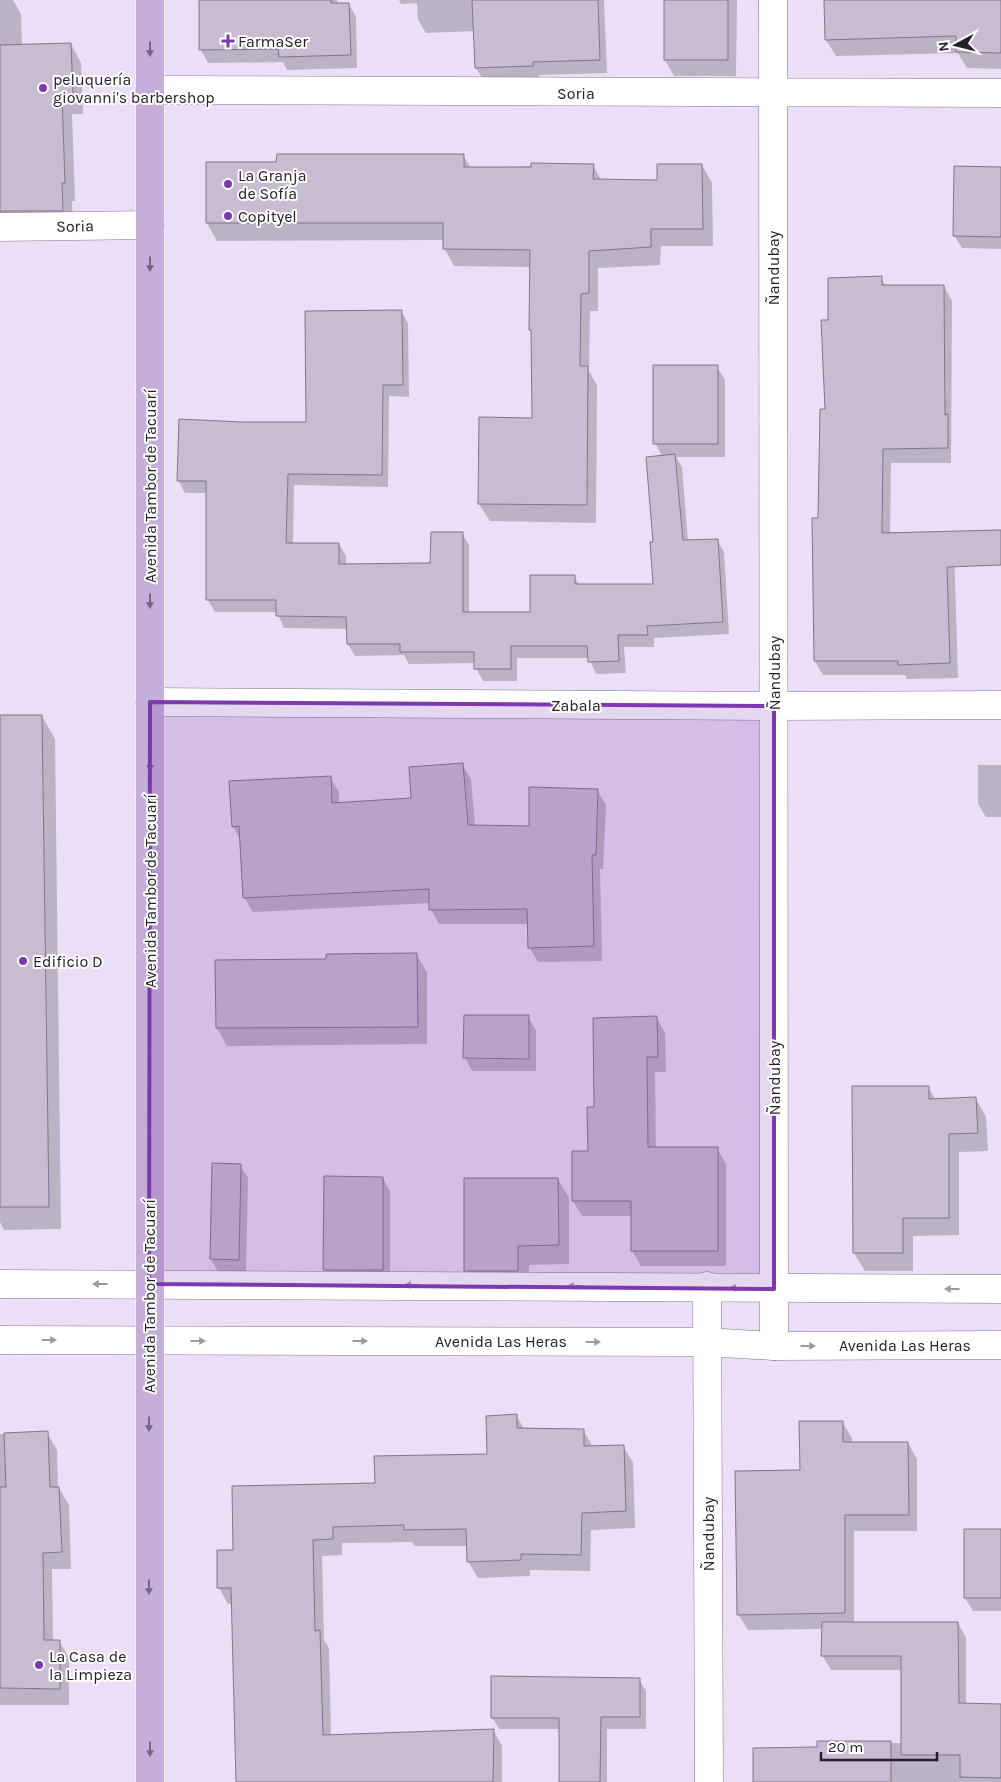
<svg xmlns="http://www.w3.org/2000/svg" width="1001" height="1782" font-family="Karla,sans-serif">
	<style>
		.shadow { fill: #0003 }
		.building { fill: #c8bcd3; stroke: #80758a }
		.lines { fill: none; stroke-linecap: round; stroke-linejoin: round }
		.street-casing { stroke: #7f7489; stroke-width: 29 }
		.secondary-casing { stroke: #7f7489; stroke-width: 29 }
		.primary-casing { stroke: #fff; stroke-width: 29 }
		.street { stroke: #fff; stroke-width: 28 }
		.secondary { stroke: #fff; stroke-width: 28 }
		.primary { stroke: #c5aed9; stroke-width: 28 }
		.oneway { fill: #746780 }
		.oneway2 { fill: #9c9b9e }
		.marked { fill: #7d39ad; fill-opacity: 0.2; stroke: #7d39ad; stroke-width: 4; stroke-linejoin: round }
		.poi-dot { fill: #7d39ad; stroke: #fff; stroke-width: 2 }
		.labels { text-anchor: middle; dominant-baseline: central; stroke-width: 4; stroke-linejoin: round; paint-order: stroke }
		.poi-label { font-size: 16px; fill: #242028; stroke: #fff; text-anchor: start }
		.street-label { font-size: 16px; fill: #242028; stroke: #fff }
	</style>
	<rect width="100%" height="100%" fill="#eadff6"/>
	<path class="shadow" d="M 0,0 L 13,0 L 21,14 L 22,45 L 71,44 L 81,63 L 83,114 L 72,114 L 75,201 L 72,201 L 73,229 L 0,214 Z
		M 200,0 L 337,0 L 337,4 L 349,4 L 356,17 L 357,68 L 287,70 L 283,62 L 208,63 L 201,50 Z
		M 399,0 L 604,0 L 607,73 L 539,75 L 540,79 L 484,81 L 476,68 L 475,31 L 426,33 L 418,20 L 417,3 L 401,4 Z
		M 665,0 L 737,0 L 736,76 L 674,76 L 665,60 Z
		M 825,0 L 1001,0 L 1001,69 L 967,68 L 958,53 L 836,56 L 826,40 Z
		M 463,155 L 471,168 L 593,165 L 601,180 L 658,181 L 702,165 L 712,183 L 713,246 L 661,246 L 660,265 L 598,268 L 598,311 L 590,311 L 589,371 L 597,385 L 596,523 L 490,521 L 479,504 L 534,419 L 531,267 L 454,266 L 444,248 L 444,240 L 217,241 L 207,223 L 278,163 Z
		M 1001,168 L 1001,249 L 962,248 L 954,235 Z
		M 881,278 L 886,287 L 944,286 L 952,301 L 951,463 L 891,463 L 890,534 L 954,548 L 958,678 L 907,679 L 905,675 L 823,675 L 815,661 L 829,321 Z
		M 401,311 L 408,323 L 409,397 L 389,396 L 388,487 L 294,485 L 293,544 L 339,544 L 346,556 L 346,565 L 432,564 L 462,533 L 469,545 L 469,613 L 531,613 L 574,576 L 580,586 L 654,586 L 655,543 L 662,456 L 655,443 L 717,367 L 725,380 L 725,457 L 676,457 L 682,467 L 688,541 L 717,540 L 724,552 L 729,634 L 654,638 L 654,647 L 624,647 L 626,673 L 596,674 L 589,658 L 517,658 L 517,681 L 483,681 L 476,668 L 475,663 L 409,664 L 404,655 L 355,656 L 348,644 L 348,629 L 284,628 L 277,612 L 215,612 L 208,600 L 207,493 L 185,493 L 178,480 L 242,424 L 308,423 Z
		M 42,716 L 55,739 L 61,1229 L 4,1230 L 0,1222 L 0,717 Z
		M 462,764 L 471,779 L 475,826 L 530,827 L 597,790 L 606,805 L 603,869 L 600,869 L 602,961 L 538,962 L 529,947 L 529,924 L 439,924 L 431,909 L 431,903 L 253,912 L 244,897 L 241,841 L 233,826 L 330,777 L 339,792 L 339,804 L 413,799 Z
		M 978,765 L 1001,765 L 1001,817 L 986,817 L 978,804 Z
		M 416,954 L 427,972 L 427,1044 L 227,1046 L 217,1028 L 217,962 L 327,961 Z
		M 528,1017 L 536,1030 L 536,1071 L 472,1071 L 465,1058 Z
		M 656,1017 L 665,1033 L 666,1072 L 655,1072 L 656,1149 L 717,1148 L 726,1164 L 726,1266 L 641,1266 L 632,1251 L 632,1216 L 582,1216 L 573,1201 L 589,1152 L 595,1108 Z
		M 853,1087 L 928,1087 L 936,1100 L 976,1099 L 986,1117 L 988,1151 L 959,1152 L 959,1235 L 913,1236 L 913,1271 L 865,1271 L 854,1253 Z
		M 240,1165 L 248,1178 L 246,1272 L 218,1272 L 211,1259 Z
		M 383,1178 L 390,1191 L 390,1283 L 332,1283 L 325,1270 Z
		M 558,1179 L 569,1198 L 569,1264 L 529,1265 L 529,1290 L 477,1290 L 466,1270 Z
		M 516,1415 L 524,1429 L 583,1430 L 593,1447 L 623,1446 L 633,1462 L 635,1528 L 591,1530 L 590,1571 L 530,1570 L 530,1576 L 478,1578 L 468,1561 L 468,1546 L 415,1546 L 412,1542 L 342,1543 L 342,1555 L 322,1556 L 324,1640 L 329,1648 L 331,1736 L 493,1730 L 502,1746 L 502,1782 L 238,1782 L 232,1604 L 228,1604 L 219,1588 L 234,1551 L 376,1484 L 489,1455 Z
		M 842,1422 L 852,1438 L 852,1443 L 908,1443 L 917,1459 L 917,1531 L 854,1531 L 854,1623 L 958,1623 L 966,1638 L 966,1704 L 1001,1705 L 1001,1782 L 754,1782 L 818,1749 L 818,1742 L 902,1743 L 902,1670 L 831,1670 L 822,1655 L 823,1629 L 748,1630 L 738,1614 L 801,1471 Z
		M 47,1433 L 57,1450 L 58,1487 L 69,1505 L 71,1569 L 52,1569 L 53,1641 L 59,1641 L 69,1658 L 69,1705 L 0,1705 L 0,1434 Z
		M 1001,1530 L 1001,1611 L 973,1611 L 965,1598 Z
		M 639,1680 L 646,1691 L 646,1729 L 607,1729 L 607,1782 L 560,1782 L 561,1729 L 499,1729 L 492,1717 Z"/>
	<path class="building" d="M 199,0 L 331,0 L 331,3 L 349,3 L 351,55 L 279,57 L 278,49 L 199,50 Z
		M 472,0 L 598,0 L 600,60 L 533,62 L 533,66 L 475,68 Z
		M 664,0 L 728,0 L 728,60 L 664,60 Z
		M 824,0 L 1001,0 L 1001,53 L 956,52 L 956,36 L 825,40 Z
		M 71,43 L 73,96 L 62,96 L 65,183 L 62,183 L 63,211 L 0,211 L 0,45 Z
		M 277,154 L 464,154 L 464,167 L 531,167 L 531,163 L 594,164 L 593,179 L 657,180 L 657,164 L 702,164 L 703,229 L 651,229 L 651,247 L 589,251 L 589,293 L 581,294 L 580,366 L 588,366 L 587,505 L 478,504 L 479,417 L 532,418 L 531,330 L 529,330 L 530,250 L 443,249 L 443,223 L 206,223 L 206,162 L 276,162 Z
		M 954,166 L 1001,167 L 1001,237 L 953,236 Z
		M 882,276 L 882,285 L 944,285 L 945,415 L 948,414 L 948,448 L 883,449 L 882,533 L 1001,530 L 1001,565 L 947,567 L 950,663 L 898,665 L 898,661 L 814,661 L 812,518 L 818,518 L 820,409 L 825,409 L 821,320 L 828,320 L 828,278 Z
		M 402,310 L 403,385 L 383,385 L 382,475 L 288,474 L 286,543 L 339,543 L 339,564 L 430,563 L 431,532 L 463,532 L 463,612 L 530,612 L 530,575 L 575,575 L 575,584 L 653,584 L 650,542 L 653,542 L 646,457 L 675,454 L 683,540 L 718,539 L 723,622 L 647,626 L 648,635 L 618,635 L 619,661 L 588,662 L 587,646 L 511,646 L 511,669 L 474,669 L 474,652 L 400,652 L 400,644 L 347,644 L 346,617 L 276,616 L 276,600 L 206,600 L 206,481 L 177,481 L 179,419 L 242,422 L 306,422 L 305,311 Z
		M 653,365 L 718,365 L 718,444 L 653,444 Z
		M 0,715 L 42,715 L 49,1207 L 0,1207 Z
		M 463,763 L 468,825 L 529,826 L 529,787 L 598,789 L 596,855 L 592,855 L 594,946 L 528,948 L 527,909 L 429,910 L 429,889 L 243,898 L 239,826 L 232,827 L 229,781 L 331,776 L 332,803 L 411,798 L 409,767 Z
		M 417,953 L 418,1027 L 216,1028 L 215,960 L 326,959 L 326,954 Z
		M 464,1015 L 529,1015 L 529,1059 L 463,1058 Z
		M 657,1016 L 658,1057 L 647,1057 L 648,1147 L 718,1147 L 718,1251 L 631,1251 L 631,1201 L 572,1201 L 572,1151 L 588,1151 L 587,1107 L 594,1107 L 593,1018 Z
		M 852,1086 L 929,1086 L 929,1099 L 976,1097 L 978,1133 L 949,1134 L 949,1218 L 903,1218 L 903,1253 L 853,1253 Z
		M 212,1163 L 241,1164 L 239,1260 L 210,1259 Z
		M 324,1176 L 383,1177 L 383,1270 L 323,1270 Z
		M 464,1178 L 558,1178 L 559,1245 L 518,1246 L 518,1271 L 464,1271 Z
		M 517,1414 L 517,1428 L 584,1429 L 584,1446 L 624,1445 L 626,1511 L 582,1513 L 581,1555 L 521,1554 L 521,1560 L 467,1562 L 466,1529 L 404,1530 L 404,1525 L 333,1527 L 333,1539 L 313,1540 L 315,1631 L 320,1630 L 323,1735 L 494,1729 L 493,1782 L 236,1782 L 231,1588 L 217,1588 L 217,1550 L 233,1550 L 232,1486 L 375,1483 L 374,1456 L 487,1454 L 486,1416 Z
		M 799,1421 L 843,1421 L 843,1442 L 908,1442 L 909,1515 L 845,1515 L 845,1613 L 737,1615 L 735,1471 L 800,1470 Z
		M 48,1431 L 50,1487 L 59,1487 L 62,1552 L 43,1553 L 44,1640 L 60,1640 L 60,1689 L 0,1688 L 0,1487 L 6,1487 L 4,1433 Z
		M 964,1529 L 1001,1529 L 1001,1598 L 964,1598 Z
		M 822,1622 L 958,1622 L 959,1703 L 1001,1704 L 1001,1778 L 960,1777 L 960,1755 L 901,1755 L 901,1656 L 821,1656 Z
		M 491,1676 L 640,1678 L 640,1717 L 601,1717 L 600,1782 L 559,1782 L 559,1718 L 491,1718 Z
		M 817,1741 L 891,1741 L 891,1782 L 753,1782 L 753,1748 L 817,1747 Z"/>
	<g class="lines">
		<g class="street-casing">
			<path id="street" d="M 773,0 L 774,1346
				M 150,90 L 1001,93
				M 0,227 L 150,225
				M 150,702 L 774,706 L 1001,705
				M 707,1286 L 709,1782"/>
		</g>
		<g class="secondary-casing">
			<path id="secondary" d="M 0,1284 L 1001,1289
				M 0,1340 L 706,1342 L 774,1346 L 1001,1345"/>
		</g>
		<g class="primary-casing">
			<path id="primary" d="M 150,1782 L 150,0"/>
		</g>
		<use href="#street" class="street"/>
		<use href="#secondary" class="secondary"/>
		<use href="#primary" class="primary"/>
	</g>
	<defs><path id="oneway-solid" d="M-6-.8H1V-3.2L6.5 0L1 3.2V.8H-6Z" transform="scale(1.25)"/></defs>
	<g class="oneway">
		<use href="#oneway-solid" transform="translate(150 49) rotate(90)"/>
		<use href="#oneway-solid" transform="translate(150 264) rotate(90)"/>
		<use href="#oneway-solid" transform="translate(150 601) rotate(90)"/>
		<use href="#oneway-solid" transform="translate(150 764) rotate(90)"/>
		<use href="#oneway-solid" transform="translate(149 1424) rotate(90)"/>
		<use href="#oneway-solid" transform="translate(149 1587) rotate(90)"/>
		<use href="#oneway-solid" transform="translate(150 1749) rotate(90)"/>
	</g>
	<g class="oneway2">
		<use href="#oneway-solid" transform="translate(100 1284) rotate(-180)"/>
		<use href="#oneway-solid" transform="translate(412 1285) rotate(-180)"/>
		<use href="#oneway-solid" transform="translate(575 1286) rotate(-180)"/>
		<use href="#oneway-solid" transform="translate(737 1288) rotate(-177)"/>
		<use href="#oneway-solid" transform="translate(952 1289) rotate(180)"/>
		<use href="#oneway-solid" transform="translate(49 1340)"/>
		<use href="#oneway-solid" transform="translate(198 1341)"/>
		<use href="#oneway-solid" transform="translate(360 1341)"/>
		<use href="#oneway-solid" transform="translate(593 1342)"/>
		<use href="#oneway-solid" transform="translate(808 1346)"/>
	</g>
	<path class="marked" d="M 150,702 L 774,706 L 774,1289 L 149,1284 Z"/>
	<g class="poi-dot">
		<path d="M225.5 33.5h5v5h5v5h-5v5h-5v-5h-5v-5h5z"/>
		<circle cx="43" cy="88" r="5"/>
		<circle cx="228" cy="184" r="5"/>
		<circle cx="228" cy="216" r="5"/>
		<circle cx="23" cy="961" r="5"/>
		<circle cx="39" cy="1665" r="5"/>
	</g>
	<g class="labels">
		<g class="poi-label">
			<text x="238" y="41">FarmaSer</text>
			<text x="53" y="79">peluquería<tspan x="53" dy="18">giovanni's barbershop</tspan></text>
			<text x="238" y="175">La Granja<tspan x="238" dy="18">de Sofía</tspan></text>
			<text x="238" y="216">Copityel</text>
			<text x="33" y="961">Edificio D</text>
			<text x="49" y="1656">La Casa de<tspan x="49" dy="18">la Limpieza</tspan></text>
		</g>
		<g class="street-label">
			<text x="576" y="93">Soria</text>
			<text transform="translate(75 226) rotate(-1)">Soria</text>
			<text transform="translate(773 268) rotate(-90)">Ñandubay</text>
			<text transform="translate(150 486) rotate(-90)">Avenida Tambor de Tacuarí</text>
			<text transform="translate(774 673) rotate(-90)">Ñandubay</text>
			<text x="576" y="705">Zabala</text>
			<text transform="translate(150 891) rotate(-90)">Avenida Tambor de Tacuarí</text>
			<text transform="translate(774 1078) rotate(-90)">Ñandubay</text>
			<text transform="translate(149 1296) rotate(-90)">Avenida Tambor de Tacuarí</text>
			<text x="501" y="1341">Avenida Las Heras</text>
			<text x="905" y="1345">Avenida Las Heras</text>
			<text transform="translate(708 1534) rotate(-90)">Ñandubay</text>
		</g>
	</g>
	<g transform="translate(956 45) rotate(263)" stroke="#ffffff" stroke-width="4" paint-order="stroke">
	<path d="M0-4L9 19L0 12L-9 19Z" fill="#242028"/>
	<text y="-8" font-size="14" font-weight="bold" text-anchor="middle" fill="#242028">N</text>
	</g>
	<path d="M821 1752v8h116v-8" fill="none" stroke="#242028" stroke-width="2.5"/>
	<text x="828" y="1752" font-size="15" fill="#242028" stroke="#ffffff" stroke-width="4" paint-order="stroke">20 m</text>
</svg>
